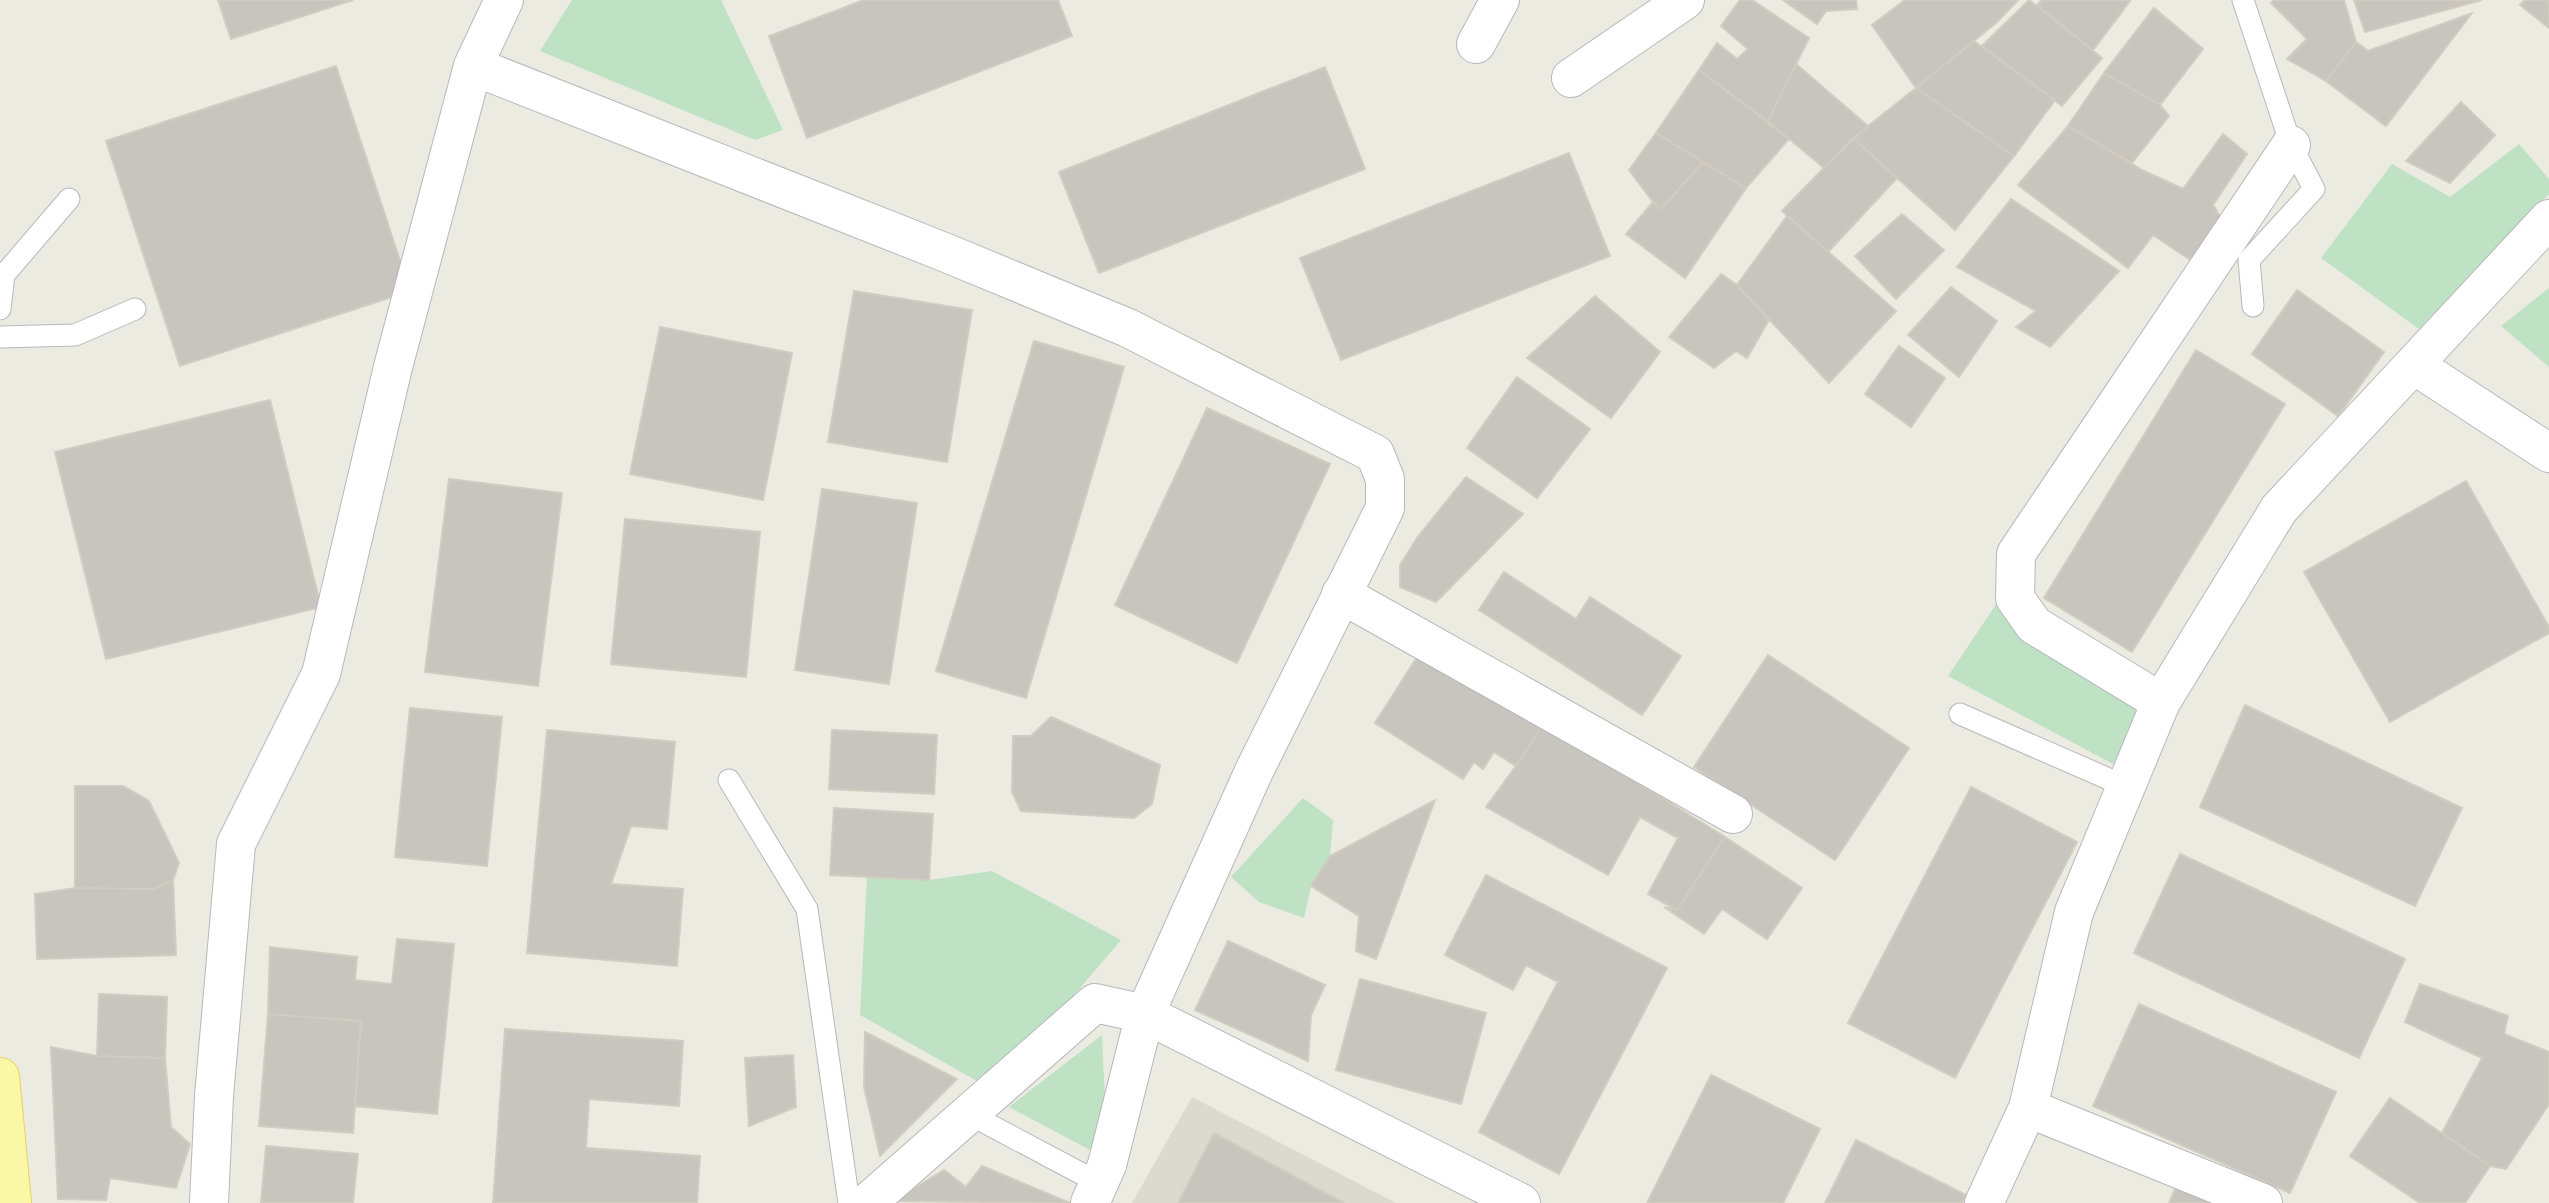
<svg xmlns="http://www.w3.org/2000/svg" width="2549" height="1203" font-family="Poppins,sans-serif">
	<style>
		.education { fill: #dcdacf }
		.green { fill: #bee2c3 }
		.building { fill: #c7c5be; stroke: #d0cdc0; stroke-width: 2 }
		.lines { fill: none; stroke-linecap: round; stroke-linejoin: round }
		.service-casing { stroke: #b7b8bd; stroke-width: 23 }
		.minor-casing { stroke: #b7b8bd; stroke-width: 40 }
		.primary-casing { stroke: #e9d25d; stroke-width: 40 }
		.service { stroke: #fff; stroke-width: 21 }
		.minor { stroke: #fff; stroke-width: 38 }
		.primary { stroke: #faf7a7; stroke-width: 38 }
	</style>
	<rect width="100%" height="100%" fill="#ecebe1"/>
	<path class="education" d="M 1192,1097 L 1396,1203 L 1132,1203 Z"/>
	<path class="green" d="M 572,0 L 721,0 L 783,130 L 755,140 L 540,51 Z
		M 2519,144 L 2549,179 L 2549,194 L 2419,329 L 2321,258 L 2392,164 L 2450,197 Z
		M 2549,288 L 2549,367 L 2501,326 Z
		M 1997,603 L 2154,689 L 2113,764 L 1948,676 Z
		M 1303,798 L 1333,820 L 1330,856 L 1311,886 L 1304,918 L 1259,902 L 1231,877 Z
		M 992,871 L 1121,940 L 993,1090 L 860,1015 L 867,876 L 929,880 Z
		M 1102,1035 L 1106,1123 L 1090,1150 L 1009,1107 Z"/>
	<path class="building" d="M 218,0 L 353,0 L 231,39 Z
		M 864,0 L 1058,0 L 1072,36 L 807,138 L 769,36 Z
		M 1740,0 L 1752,0 L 1809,38 L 1768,121 L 1699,70 L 1717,43 L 1737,59 L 1748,49 L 1721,26 Z
		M 1783,0 L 1856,0 L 1857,9 L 1826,11 L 1817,24 Z
		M 1905,0 L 2018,0 L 1997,22 L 1916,88 L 1872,25 Z
		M 2029,0 L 2102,58 L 2062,106 L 1982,46 Z
		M 2042,0 L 2128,0 L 2130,1 L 2093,50 L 2037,5 Z
		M 2274,0 L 2344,0 L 2356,42 L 2326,81 L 2287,59 L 2307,39 L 2271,3 Z
		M 2354,0 L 2482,0 L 2365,32 Z
		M 2525,0 L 2549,0 L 2549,28 L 2520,5 Z
		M 2154,8 L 2203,49 L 2160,105 L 2104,73 Z
		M 2472,13 L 2386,126 L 2326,81 L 2356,42 L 2368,51 Z
		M 1974,41 L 2055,100 L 2014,156 L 1916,88 Z
		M 1796,64 L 1868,126 L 1824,168 L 1768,121 Z
		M 336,66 L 410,291 L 180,366 L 106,141 Z
		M 1325,67 L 1365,169 L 1099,273 L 1059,172 Z
		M 1699,70 L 1789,139 L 1746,188 L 1656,133 Z
		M 2104,73 L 2160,105 L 2169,116 L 2132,163 L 2068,126 Z
		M 1916,88 L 2014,156 L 1955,230 L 1853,138 Z
		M 2461,102 L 2495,135 L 2450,183 L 2406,161 Z
		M 2068,126 L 2142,170 L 2183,189 L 2223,134 L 2247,154 L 2213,205 L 2223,221 L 2192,261 L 2153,235 L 2128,268 L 2018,185 Z
		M 1656,133 L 1703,162 L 1661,209 L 1653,202 L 1629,170 Z
		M 1853,138 L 1897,178 L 1828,252 L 1782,211 Z
		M 1569,153 L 1610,256 L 1341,360 L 1300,258 Z
		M 1703,162 L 1746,188 L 1685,278 L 1626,234 L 1653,202 L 1661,209 Z
		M 2011,199 L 2119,271 L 2050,347 L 2016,327 L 2036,311 L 1957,267 Z
		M 1902,214 L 1944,250 L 1896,299 L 1855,256 Z
		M 1787,216 L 1896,311 L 1829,383 L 1737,285 Z
		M 1721,274 L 1737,285 L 1769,320 L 1747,358 L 1736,351 L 1714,368 L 1669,337 Z
		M 1951,287 L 1997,321 L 1959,377 L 1908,335 Z
		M 2297,290 L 2384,352 L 2338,416 L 2252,354 Z
		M 854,291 L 972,310 L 947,462 L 828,442 Z
		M 1595,296 L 1660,352 L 1611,418 L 1527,358 Z
		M 660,327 L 792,353 L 763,500 L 630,474 Z
		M 1034,341 L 1124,367 L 1026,698 L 936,671 Z
		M 1899,346 L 1945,378 L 1911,427 L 1865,394 Z
		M 2196,350 L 2285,404 L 2132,652 L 2044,598 Z
		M 1517,377 L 1590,429 L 1537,498 L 1467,448 Z
		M 270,400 L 321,607 L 106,659 L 55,452 Z
		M 1207,408 L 1330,464 L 1237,663 L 1115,605 Z
		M 1466,477 L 1523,514 L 1436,602 L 1400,587 L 1400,565 L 1417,538 Z
		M 449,479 L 562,493 L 538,686 L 425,672 Z
		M 2466,481 L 2549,627 L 2549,633 L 2390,722 L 2304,572 Z
		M 822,489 L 917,503 L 889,684 L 795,670 Z
		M 625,519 L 760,532 L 746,677 L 611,664 Z
		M 1504,572 L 1576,619 L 1590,597 L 1681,656 L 1642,715 L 1479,610 Z
		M 1423,648 L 1543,724 L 1516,766 L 1494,752 L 1483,769 L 1474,762 L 1463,779 L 1375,723 Z
		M 1768,655 L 1909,748 L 1835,860 L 1694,767 Z
		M 2245,705 L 2462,808 L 2415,906 L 2200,807 Z
		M 410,708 L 502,717 L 487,866 L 395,857 Z
		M 1051,717 L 1160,765 L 1152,804 L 1134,818 L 1021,811 L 1012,792 L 1013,736 L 1031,736 Z
		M 1543,724 L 1725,837 L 1677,910 L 1648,894 L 1678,838 L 1640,817 L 1608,875 L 1486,807 L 1516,766 Z
		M 547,730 L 675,742 L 667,829 L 631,826 L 611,884 L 683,889 L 677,966 L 527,953 Z
		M 832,730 L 937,735 L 934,794 L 829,789 Z
		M 75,786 L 123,786 L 149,801 L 179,863 L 173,880 L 155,889 L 75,888 Z
		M 1971,787 L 2077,842 L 1955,1078 L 1848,1023 Z
		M 1435,800 L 1376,959 L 1356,951 L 1359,916 L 1311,886 L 1330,856 Z
		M 834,808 L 933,814 L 929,880 L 830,875 Z
		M 1725,837 L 1802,888 L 1767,939 L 1722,909 L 1704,934 L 1664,907 L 1677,910 Z
		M 2180,854 L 2405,959 L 2359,1058 L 2134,953 Z
		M 1486,875 L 1667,968 L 1559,1174 L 1479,1132 L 1558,982 L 1526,965 L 1513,990 L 1445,955 Z
		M 173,880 L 176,955 L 37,959 L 35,894 L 75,888 L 155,889 Z
		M 397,939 L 454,944 L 437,1114 L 355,1106 L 361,1021 L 268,1014 L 270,947 L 357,957 L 355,980 L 392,984 Z
		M 1228,941 L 1325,985 L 1311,1015 L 1308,1061 L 1195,1010 Z
		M 1360,979 L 1486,1013 L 1461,1104 L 1336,1070 Z
		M 2420,984 L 2508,1016 L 2504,1034 L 2549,1052 L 2549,1104 L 2506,1169 L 2490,1166 L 2442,1133 L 2482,1058 L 2405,1022 Z
		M 99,994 L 167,997 L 165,1058 L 97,1056 Z
		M 2139,1004 L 2336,1092 L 2290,1193 L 2093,1106 Z
		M 268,1014 L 361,1021 L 353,1133 L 259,1126 Z
		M 505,1029 L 683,1041 L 679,1106 L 589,1099 L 586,1148 L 700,1156 L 697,1203 L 493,1203 Z
		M 865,1032 L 957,1079 L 880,1156 L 864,1087 Z
		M 51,1047 L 97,1056 L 165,1058 L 171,1127 L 190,1144 L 176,1188 L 110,1178 L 106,1200 L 58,1199 Z
		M 793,1055 L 796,1107 L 749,1126 L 745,1058 Z
		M 1711,1075 L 1820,1129 L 1783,1203 L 1647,1203 Z
		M 2390,1098 L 2490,1166 L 2465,1203 L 2420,1203 L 2350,1156 Z
		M 1214,1133 L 1344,1203 L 1178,1203 Z
		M 1856,1140 L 1966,1195 L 1962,1203 L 1825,1203 Z
		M 266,1146 L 358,1154 L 353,1203 L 261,1203 Z
		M 982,1166 L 1070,1203 L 894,1201 L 944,1170 L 966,1187 Z
		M 2180,1178 L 2239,1203 L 2169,1203 Z"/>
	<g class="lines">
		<g class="service-casing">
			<path id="service" d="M 2243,0 L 2291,145 L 2314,189 L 2249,260 L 2253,306
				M 0,309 L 4,275 L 69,199
				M 0,337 L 75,335 L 135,309
				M 1960,714 L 2127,787
				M 729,780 L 807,909 L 849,1203
				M 969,1114 L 1099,1183"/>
		</g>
		<g class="minor-casing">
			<path id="minor" d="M 504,0 L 473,66 L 944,252 L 1128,328 L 1375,454 L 1385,479 L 1385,508 L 1254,771 L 1145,1014 L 1521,1203
				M 1476,44 L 1500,0
				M 1571,78 L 1685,0
				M 2414,365 L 2549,453
				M 1341,594 L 1733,814
				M 2161,702 L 2034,625 L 2015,598 L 2016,554 L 2291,145
				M 2028,1108 L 2263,1203
				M 209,1203 L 214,1096 L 236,844 L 321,674 L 393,367 L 473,66
				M 867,1203 L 1095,1003 L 1145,1014 L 1107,1165 L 1090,1203
				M 1984,1203 L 2028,1108 L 2074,912 L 2161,702 L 2279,509 L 2549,219"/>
		</g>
		<g class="primary-casing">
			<path id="primary" d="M 0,1077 L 12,1203"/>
		</g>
		<use href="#service" class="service"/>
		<use href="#minor" class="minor"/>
		<use href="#primary" class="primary"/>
	</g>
</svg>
